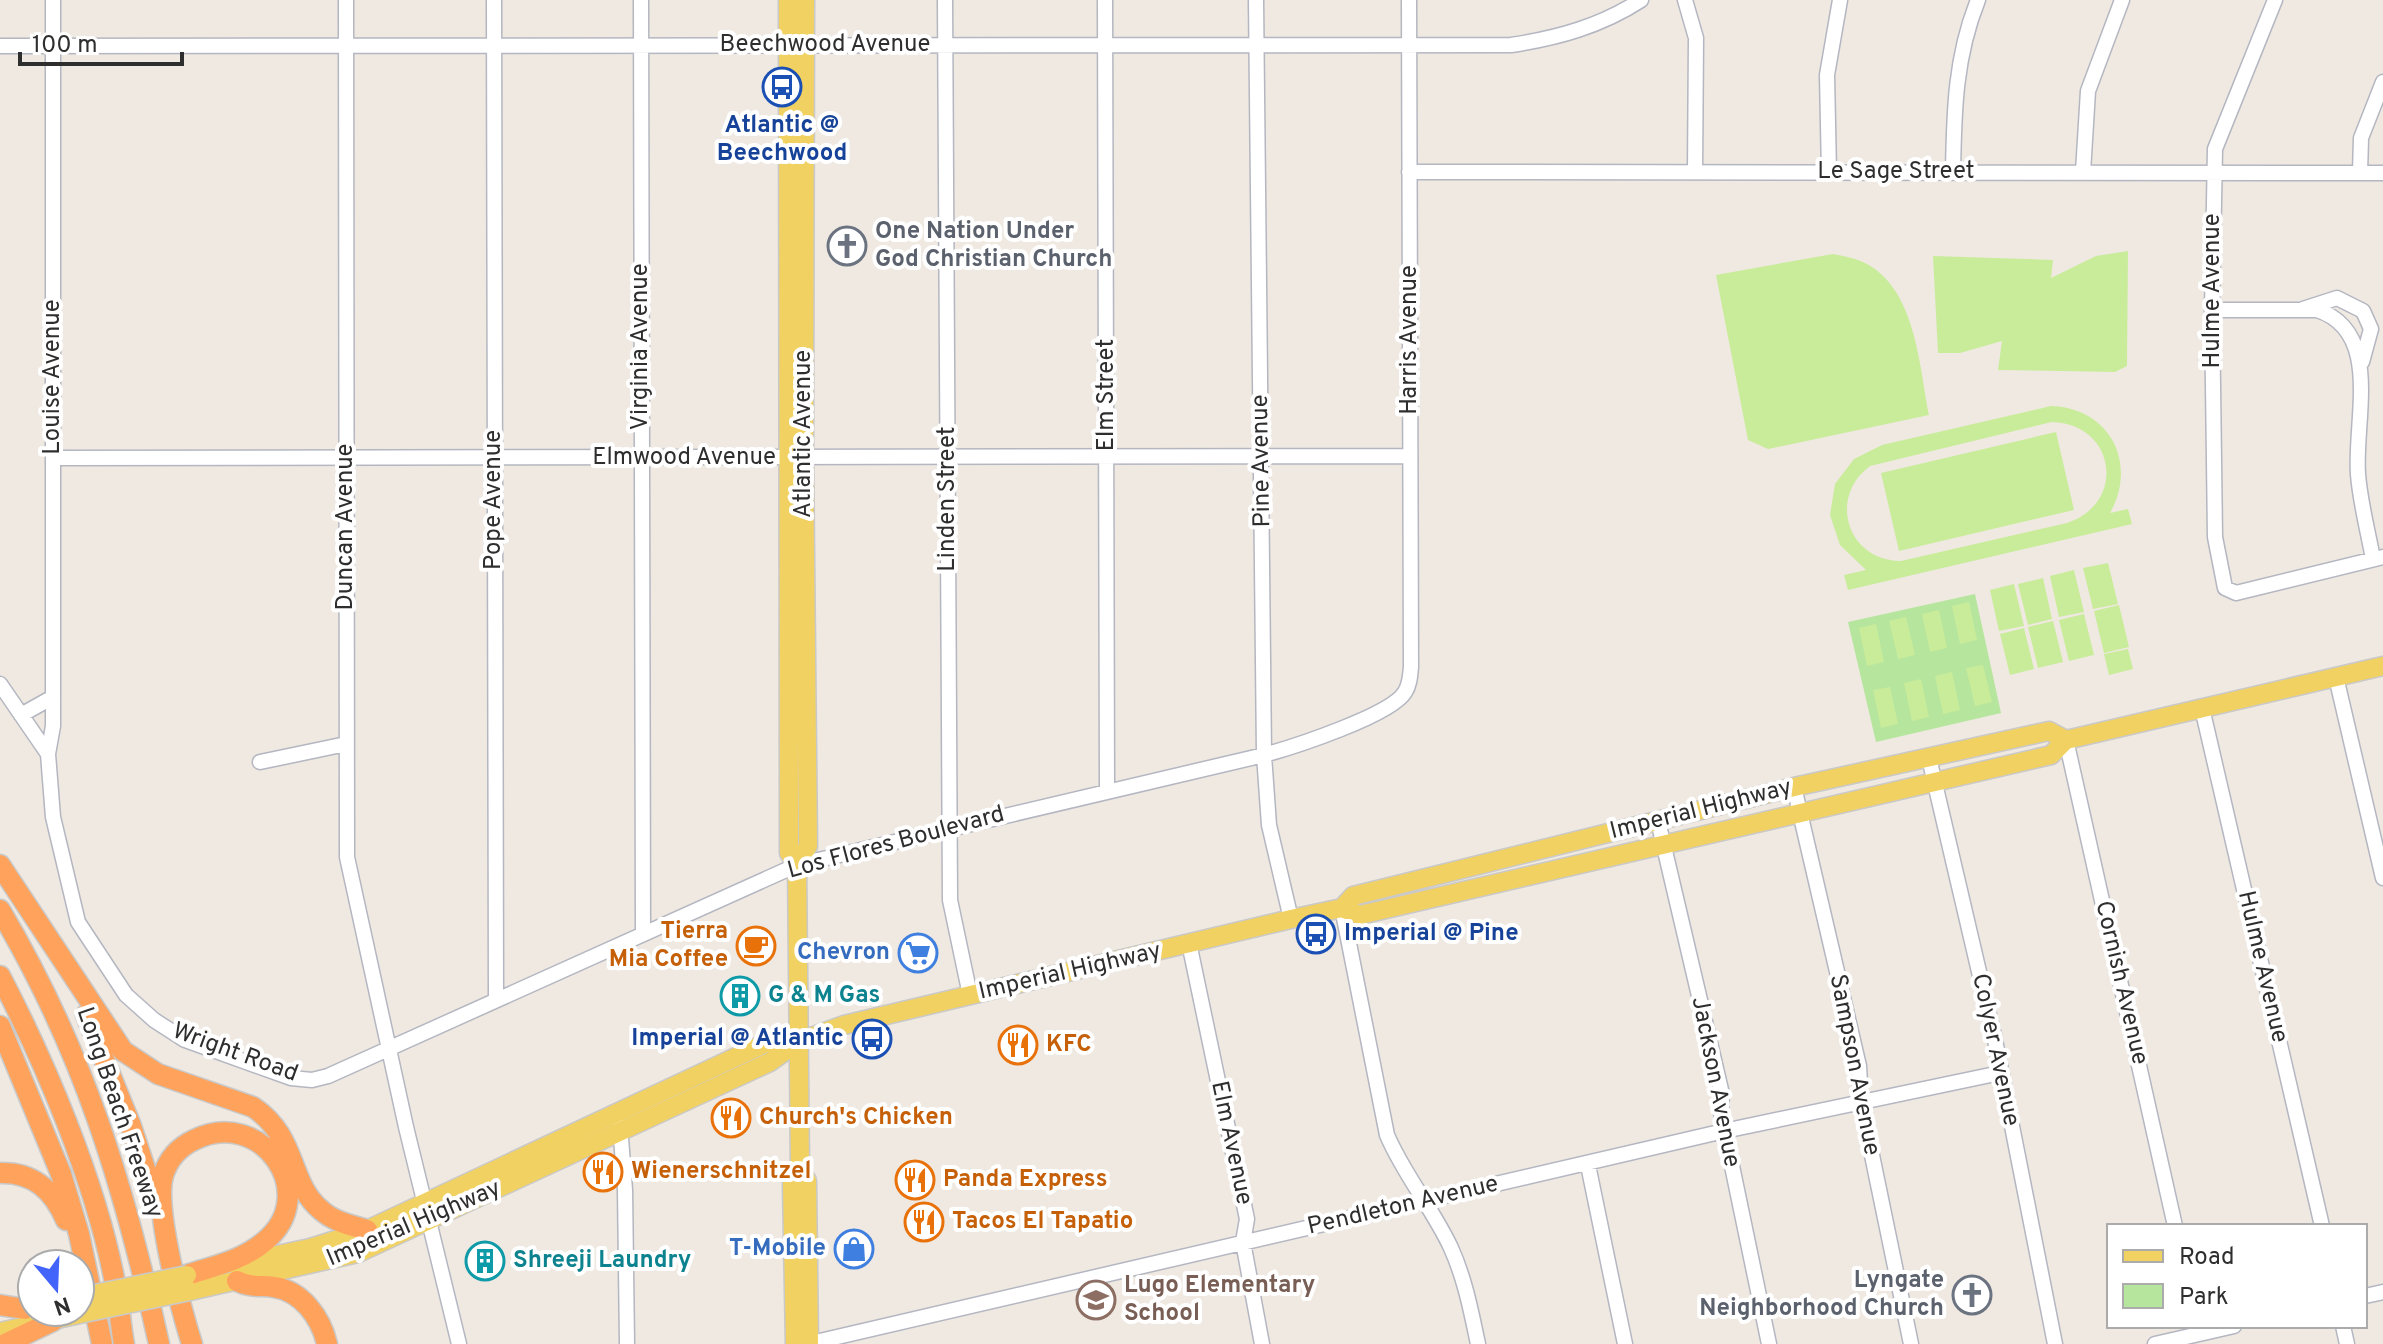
<svg xmlns="http://www.w3.org/2000/svg" width="2383" height="1344" font-family="Overpass,sans-serif">
	<style>
		.green { fill: #b6e59e }
		.pitch { fill: #c9ec9a; fill-rule: evenodd }
		.lines { fill: none; stroke-linecap: round; stroke-linejoin: round }
		.minor-casing { stroke: #b4b7c1; stroke-width: 17 }
		.major-casing { stroke: #c9c9c9; stroke-width: 21 }
		.highway-casing { stroke: #c9c9c9; stroke-width: 23 }
		.minor { stroke: #fff; stroke-width: 14 }
		.major { stroke: #f2d163; stroke-width: 18 }
		.highway { stroke: #ffa35c; stroke-width: 20 }
		.major-bridge-casing { stroke: #c9c9c9; stroke-width: 21; stroke-linecap: butt }
		.major-bridge { stroke: #f2d163; stroke-width: 18 }
		.labels { text-anchor: middle; dominant-baseline: central; stroke-width: 8; stroke-linejoin: round; paint-order: stroke }
		.street-label { font-size: 24px; fill: #2e2e2e; stroke: #fff }
		.transit-label { font-size: 24px; font-weight: bold; fill: #164399; stroke: #fff }
		.worship-label { font-size: 24px; font-weight: bold; fill: #5b616d; stroke: #fff; text-anchor: start }
		.food-label { font-size: 24px; font-weight: bold; fill: #c56008; stroke: #fff; text-anchor: start }
		.shop-label { font-size: 24px; font-weight: bold; fill: #366cbe; stroke: #fff; text-anchor: end }
		.culture-label { font-size: 24px; font-weight: bold; fill: #0d838f; stroke: #fff; text-anchor: start }
		.education-label { font-size: 24px; font-weight: bold; fill: #785e54; stroke: #fff; text-anchor: start }
	</style>
	<rect width="100%" height="100%" fill="#efe9e1"/>
	<path class="green" d="M 1975,594 L 2001,713 L 1876,742 L 1848,622 Z"/>
	<path class="pitch" d="M 2128,251 L 2127,366 L 2115,372 L 1998,370 L 2002,341 L 1960,353 L 1938,353 L 1933,256 L 2053,260 L 2051,278 L 2096,256 Z
		M 1833,254 C 1843,256 1854,258 1863,262 C 1916,287 1919,365 1929,415 L 1768,449 L 1748,440 L 1716,275 Z
		M 2051,406 C 2110,408 2138,463 2110,513 L 2128,509 L 2132,524 L 1848,590 L 1844,575 L 1866,570 L 1840,545 L 1830,515 L 1835,484 L 1854,459 L 1882,445 ZM 2052,422 C 2116,424 2127,503 2067,523 L 1901,561 C 1848,561 1827,498 1870,466 Z
		M 2056,432 L 2074,510 L 1899,551 L 1881,473 Z
		M 2108,563 L 2118,604 L 2093,609 L 2083,568 Z
		M 2074,570 L 2084,612 L 2059,617 L 2050,576 Z
		M 2043,578 L 2052,619 L 2028,625 L 2018,584 Z
		M 2014,584 L 2024,626 L 1999,631 L 1990,590 Z
		M 1969,602 L 1977,640 L 1960,644 L 1952,606 Z
		M 2119,605 L 2129,647 L 2104,653 L 2094,611 Z
		M 1939,610 L 1947,648 L 1930,652 L 1922,614 Z
		M 2084,614 L 2094,655 L 2069,661 L 2059,620 Z
		M 1906,617 L 1915,655 L 1898,659 L 1889,621 Z
		M 2053,621 L 2063,662 L 2038,668 L 2028,627 Z
		M 1876,624 L 1884,662 L 1867,666 L 1859,628 Z
		M 2024,628 L 2034,669 L 2010,675 L 2000,634 Z
		M 2128,649 L 2133,669 L 2109,675 L 2104,654 Z
		M 1983,665 L 1992,702 L 1975,706 L 1966,668 Z
		M 1952,672 L 1960,710 L 1943,714 L 1935,676 Z
		M 1921,679 L 1929,717 L 1912,721 L 1904,683 Z
		M 1890,687 L 1898,724 L 1881,728 L 1873,690 Z"/>
	<g class="lines">
		<g class="minor-casing">
			<path id="minor" d="M 346,0 L 347,857 L 406,1127 L 459,1344
				M 494,0 L 496,999
				M 641,0 L 643,934
				M 945,0 L 950,900 L 970,995
				M 1105,0 L 1107,789
				M 1256,0 L 1264,755 L 1269,825 L 1291,919
				M 1685,0 L 1696,38 L 1695,172
				M 2275,0 L 2215,149 L 2212,310 L 2215,537 L 2225,588 L 2236,593 L 2383,557
				M 0,46 L 1511,45 C 1558,38 1601,26 1641,0
				M 1409,172 L 2383,173
				M 1953,172 C 1954,112 1955,57 1978,0
				M 2083,172 L 2088,91 L 2122,0
				M 1829,173 L 1827,75 L 1840,0
				M 2360,173 L 2361,138 L 2383,82
				M 2303,309 L 2337,298 L 2363,311 L 2371,329 L 2362,362
				M 2212,310 L 2317,310 C 2383,331 2354,420 2358,474 C 2360,502 2368,531 2373,559
				M 53,458 L 1410,456
				M 2336,677 L 2383,878
				M 0,684 L 48,754 L 53,817 L 78,922 L 126,995 L 154,1020 L 185,1040 L 291,1078 L 312,1080 L 328,1076 L 797,865 L 1264,755 C 1293,747 1392,715 1405,692 C 1410,684 1410,676 1411,667 L 1409,0
				M 2202,708 L 2322,1226
				M 21,715 L 53,697
				M 2066,740 L 2175,1226
				M 48,754 L 53,726 L 53,0
				M 1929,758 L 1995,1040 L 2055,1344
				M 260,762 L 346,744
				M 1794,787 L 1859,1066 L 1861,1102 L 1911,1344
				M 1658,821 L 1722,1094 L 1721,1113 L 1769,1344
				M 1342,908 L 1387,1135 C 1404,1175 1433,1209 1451,1248 C 1465,1279 1471,1311 1478,1344
				M 1189,943 L 1247,1219 L 1243,1242 L 1262,1344
				M 620,1125 L 625,1190 L 627,1344
				M 1588,1165 L 1625,1344
				M 2365,1296 L 2383,1292
				M 2343,1326 L 2347,1344
				M 807,1344 L 1724,1131 L 2000,1073
				M 2155,1344 L 2234,1326"/>
		</g>
		<g class="major-casing">
			<path id="major" d="M 788,0 L 789,853 L 797,865 L 800,1168 L 807,1181 L 809,1344
				M 797,865 L 808,846 L 804,458 L 805,0
				M 1342,908 L 1353,896 L 1794,787 L 2049,731 L 2066,740
				M 235,1264 L 310,1248 L 367,1230 L 766,1043 L 800,1041 L 844,1025 L 1291,919 L 1342,908 L 1360,915 L 2051,755 L 2066,740 L 2383,666
				M 190,1291 L 358,1253 L 770,1062 L 798,1042
				M 0,1332 L 84,1313
				M 795,1344 L 792,1184 L 794,1173 L 800,1168"/>
		</g>
		<g class="highway-casing">
			<path id="highway" d="M 0,865 L 123,1051 L 158,1074 L 253,1107 C 298,1137 288,1183 321,1210 C 334,1222 351,1225 367,1230
				M 0,910 C 84,1052 124,1185 159,1344
				M 0,976 C 46,1064 95,1181 114,1278 C 119,1299 120,1322 124,1344
				M 86,1015 L 131,1126 L 156,1202
				M 0,1026 L 61,1174 L 79,1234 L 102,1344
				M 0,1173 C 33,1172 53,1190 66,1220
				M 187,1275 C 214,1266 244,1260 265,1241 C 322,1194 262,1106 194,1140 C 179,1147 168,1159 163,1176 C 154,1208 181,1309 192,1344
				M 237,1281 C 251,1288 260,1285 274,1287 C 302,1291 321,1318 327,1344
				M 0,1305 L 25,1309
				M 5,1344 L 53,1321"/>
		</g>
		<use href="#minor" class="minor"/>
		<use href="#major" class="major"/>
		<use href="#highway" class="highway"/>
		<g class="major-bridge-casing">
			<path id="major-bridge" d="M 80,1297 L 187,1275
				M 84,1313 L 190,1291"/>
		</g>
		<use href="#major-bridge" class="major-bridge"/>
	</g>
	<defs>
		<g id="bus-ring" transform="scale(2)"><circle r="9.5" fill="#fff" stroke="#1a4fb4" stroke-width="1.5"/><path d="M-5-6H5V4H4V6H2V4H-2V6H-4V4H-5ZM-3.5-4V0h7V-4ZM-3.5 1.2v1.5H-2V1.2ZM2 1.2v1.5H3.5V1.2Z" fill="#1a4fb4"/></g>
		<g id="church-ring" transform="scale(2)"><circle r="9.5" fill="#fff" stroke="#6b7280" stroke-width="1.5"/><path d="M-1.2-6h2.4v3.5h3.3v2.4h-3.3V6h-2.4V-.1h-3.3v-2.4h3.3Z" fill="#6b7280"/></g>
		<g id="cafe-ring" transform="scale(2)"><circle r="9.5" fill="#fff" stroke="#e8710a" stroke-width="1.5"/><path d="M-5.5-4.5H6V0H3Q3 3.5 0 3.5H-2.5Q-5.5 3.5-5.5 0ZM3-3.2v2h1.7v-2ZM-6 4.5H4V6H-6Z" fill="#e8710a"/></g>
		<g id="supermarket-ring" transform="scale(2)"><circle r="9.5" fill="#fff" stroke="#3f7fe0" stroke-width="1.5"/><path d="M-6-5.5h2.5l.6 2H6L4.5 2H-2.5L-4.4-4H-6ZM-1.5 3.2a1.3 1.3 0 1 0 .1 0ZM3 3.2a1.3 1.3 0 1 0 .1 0Z" fill="#3f7fe0"/></g>
		<g id="building-ring" transform="scale(2)"><circle r="9.5" fill="#fff" stroke="#0f9aa8" stroke-width="1.5"/><path d="M-4-6H4V6H1V3H-1V6H-4ZM-2.5-4.3h1.7v1.8h-1.7ZM.8-4.3h1.7v1.8H.8ZM-2.5-1h1.7V.8h-1.7ZM.8-1h1.7V.8H.8Z" fill="#0f9aa8"/></g>
		<g id="restaurant-ring" transform="scale(2)"><circle r="9.5" fill="#fff" stroke="#e8710a" stroke-width="1.5"/><path d="M-5-6h1v4h1v-4h1v4h1v-4h1v5L-1.5 .5V6h-2V.5L-5-1ZM5-6V6H3V1.5H1.5Q1.5-4 5-6Z" fill="#e8710a"/></g>
		<g id="shop-ring" transform="scale(2)"><circle r="9.5" fill="#fff" stroke="#3f7fe0" stroke-width="1.5"/><path d="M-5-2.5h2.3a2.7 3.5 0 0 1 5.4 0H5L5.5 6h-11ZM-1.5-2.5h3a1.5 2.3 0 0 0-3 0Z" fill="#3f7fe0"/></g>
		<g id="school-ring" transform="scale(2)"><circle r="9.5" fill="#fff" stroke="#8d6e63" stroke-width="1.5"/><path d="M0-5L7-2L0 1L-7-2ZM-4 1L0 2.5L4 1V4Q0 6-4 4Z" fill="#8d6e63"/></g>
	</defs>
	<g fill-rule="evenodd">
		<use href="#bus-ring" x="782" y="87"/>
		<use href="#church-ring" x="847" y="246"/>
		<use href="#bus-ring" x="1316" y="934"/>
		<use href="#cafe-ring" x="756" y="946"/>
		<use href="#supermarket-ring" x="918" y="953"/>
		<use href="#building-ring" x="740" y="996"/>
		<use href="#bus-ring" x="872" y="1039"/>
		<use href="#restaurant-ring" x="1018" y="1045"/>
		<use href="#restaurant-ring" x="731" y="1118"/>
		<use href="#restaurant-ring" x="603" y="1172"/>
		<use href="#restaurant-ring" x="915" y="1180"/>
		<use href="#restaurant-ring" x="924" y="1222"/>
		<use href="#shop-ring" x="854" y="1249"/>
		<use href="#building-ring" x="485" y="1261"/>
		<use href="#church-ring" x="1972" y="1295"/>
		<use href="#school-ring" x="1096" y="1300"/>
	</g>
	<g class="labels">
		<g class="street-label">
			<text x="825" y="45">Beechwood Avenue</text>
			<text x="1896" y="172">Le Sage Street</text>
			<text transform="translate(2213 291) rotate(-90)">Hulme Avenue</text>
			<text transform="translate(1410 340) rotate(-90)">Harris Avenue</text>
			<text transform="translate(641 347) rotate(-90)">Virginia Avenue</text>
			<text transform="translate(53 377) rotate(-90)">Louise Avenue</text>
			<text transform="translate(1107 395) rotate(-90)">Elm Street</text>
			<text transform="translate(804 434) rotate(-90)">Atlantic Avenue</text>
			<text x="684" y="458">Elmwood Avenue</text>
			<text transform="translate(1262 461) rotate(-91)">Pine Avenue</text>
			<text transform="translate(948 499) rotate(-90)">Linden Street</text>
			<text transform="translate(494 500) rotate(-90)">Pope Avenue</text>
			<text transform="translate(346 527) rotate(-90)">Duncan Avenue</text>
			<text transform="translate(1701 810) rotate(-14)">Imperial Highway</text>
			<text transform="translate(896 843) rotate(-15)">Los Flores Boulevard</text>
			<text transform="translate(2262 967) rotate(77)">Hulme Avenue</text>
			<text transform="translate(1070 972) rotate(-13)">Imperial Highway</text>
			<text transform="translate(2121 983) rotate(77)">Cornish Avenue</text>
			<text transform="translate(1995 1050) rotate(78)">Colyer Avenue</text>
			<text transform="translate(235 1053) rotate(20)">Wright Road</text>
			<text transform="translate(1854 1065) rotate(79)">Sampson Avenue</text>
			<text transform="translate(1715 1082) rotate(79)">Jackson Avenue</text>
			<text transform="translate(119 1113) rotate(71)">Long Beach Freeway</text>
			<text transform="translate(1231 1143) rotate(78)">Elm Avenue</text>
			<text transform="translate(1403 1206) rotate(-13)">Pendleton Avenue</text>
			<text transform="translate(414 1224) rotate(-23)">Imperial Highway</text>
		</g>
		<g class="transit-label">
			<text x="782" y="126">Atlantic @<tspan x="782" dy="28">Beechwood</tspan></text>
			<text x="1344" y="934" text-anchor="start">Imperial @ Pine</text>
			<text x="844" y="1039" text-anchor="end">Imperial @ Atlantic</text>
		</g>
		<g class="worship-label">
			<text x="875" y="232">One Nation Under<tspan x="875" dy="28">God Christian Church</tspan></text>
			<text x="1944" y="1281" text-anchor="end">Lyngate<tspan x="1944" dy="28">Neighborhood Church</tspan></text>
		</g>
		<g class="food-label">
			<text x="728" y="932" text-anchor="end">Tierra<tspan x="728" dy="28">Mia Coffee</tspan></text>
			<text x="1046" y="1045">KFC</text>
			<text x="759" y="1118">Church's Chicken</text>
			<text x="631" y="1172">Wienerschnitzel</text>
			<text x="943" y="1180">Panda Express</text>
			<text x="952" y="1222">Tacos El Tapatio</text>
		</g>
		<g class="shop-label">
			<text x="890" y="953">Chevron</text>
			<text x="826" y="1249">T-Mobile</text>
		</g>
		<g class="culture-label">
			<text x="768" y="996">G &amp; M Gas</text>
			<text x="513" y="1261">Shreeji Laundry</text>
		</g>
		<g class="education-label">
			<text x="1124" y="1286">Lugo Elementary<tspan x="1124" dy="28">School</tspan></text>
		</g>
	</g>
	<rect x="2107" y="1224" width="260" height="104" fill="#ffffff" stroke="#ababab" stroke-width="2"/>
	<rect x="2123" y="1250" width="40" height="12" fill="#f2d163" stroke="#ababab" stroke-width="2"/>
	<text x="2179" y="1264" font-size="24" fill="#2e2e2e">Road</text>
	<rect x="2123" y="1284" width="40" height="24" fill="#b6e59e" stroke="#ababab" stroke-width="2"/>
	<text x="2179" y="1304" font-size="24" fill="#2e2e2e">Park</text>
	<g transform="translate(56 1288) rotate(161)"><circle r="38" fill="#ffffff" stroke="#ababab" stroke-width="2"/>
	<path d="M0-6L14 30L0 20L-14 30Z" fill="#4264fb"/>
	<text y="-12" font-size="22" font-weight="bold" text-anchor="middle" fill="#2e2e2e">N</text>
	</g>
	<path d="M20 52v12h162v-12" fill="none" stroke="#2e2e2e" stroke-width="4"/>
	<text x="32" y="52" font-size="24" fill="#2e2e2e" stroke="#ffffff" stroke-width="6" paint-order="stroke">100 m</text>
</svg>
